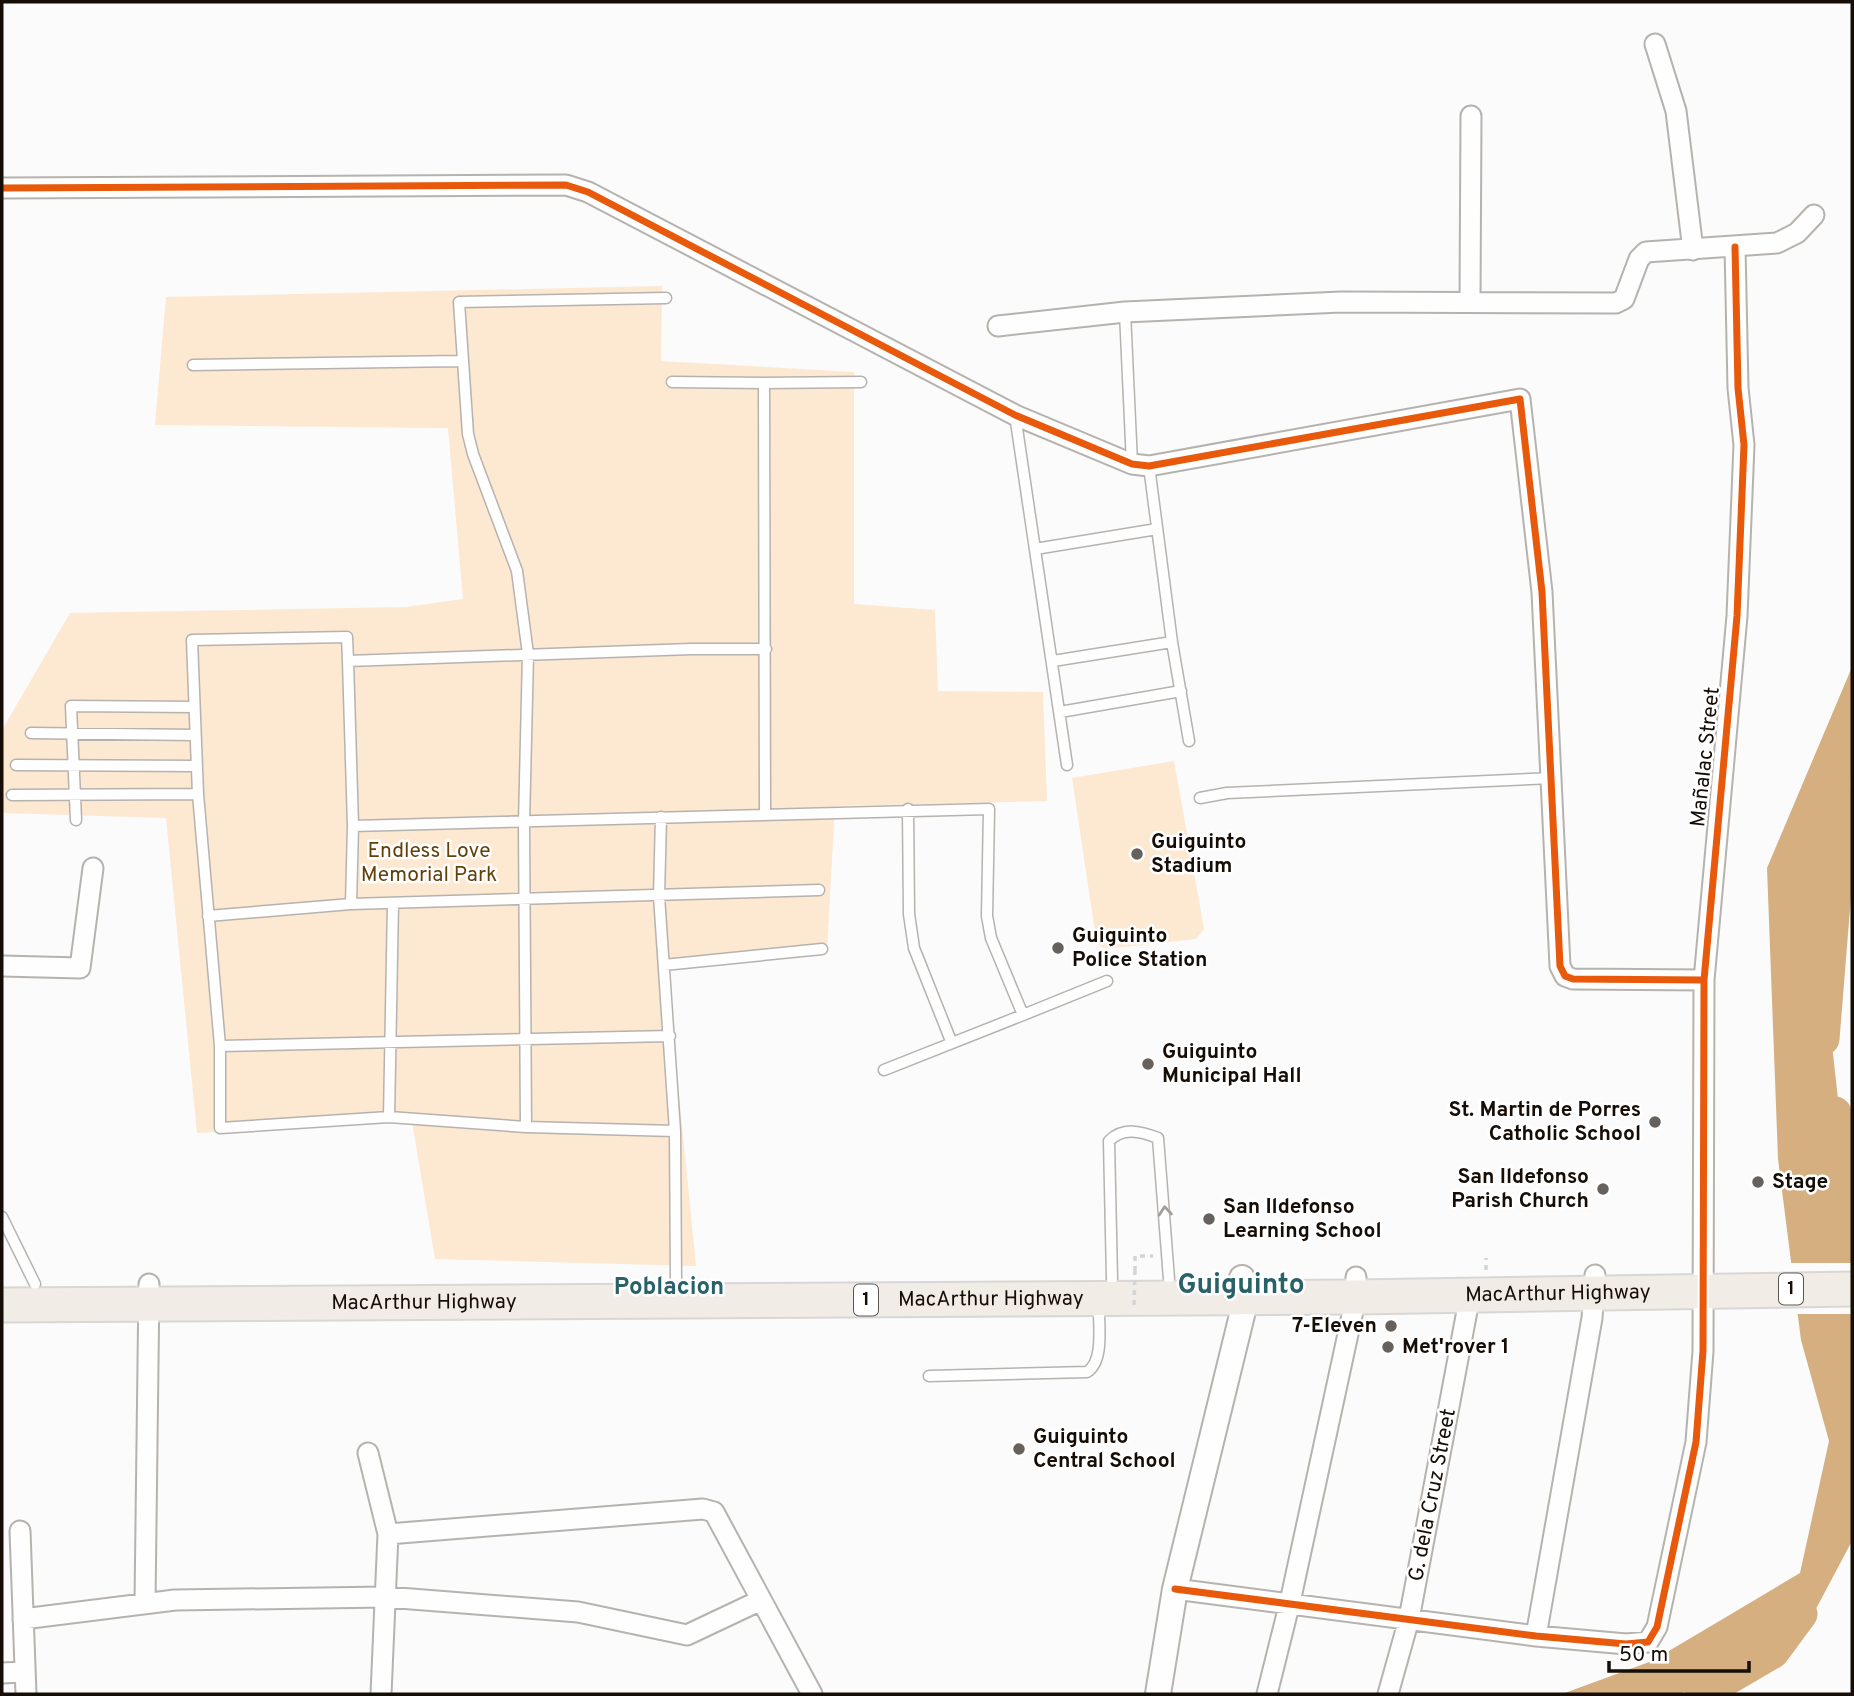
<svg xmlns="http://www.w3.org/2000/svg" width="1854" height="1696" font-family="Overpass,sans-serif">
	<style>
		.green { fill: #fde8d1 }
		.water { fill: #d6af80 }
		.pier { fill: #fbfbfb }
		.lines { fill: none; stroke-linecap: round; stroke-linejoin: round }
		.river { stroke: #d6af80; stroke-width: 33 }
		.service-casing { stroke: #b6b2ae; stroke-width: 13 }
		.minor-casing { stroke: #b6b2ae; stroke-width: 23 }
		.tertiary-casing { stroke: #b6b2ae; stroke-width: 28 }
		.trunk-casing { stroke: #d8d7d5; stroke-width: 37 }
		.path { stroke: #d6d5d5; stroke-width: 3.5; stroke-dasharray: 5 5; stroke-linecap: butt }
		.service { stroke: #fefefe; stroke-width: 10 }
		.minor { stroke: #fefefe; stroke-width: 19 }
		.tertiary { stroke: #fefefe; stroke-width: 24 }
		.trunk { stroke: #f2ece6; stroke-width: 33 }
		.path-bridge { stroke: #d6d5d5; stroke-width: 3.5; stroke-dasharray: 5 5; stroke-linecap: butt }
		.cycleway-casing { stroke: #fff; stroke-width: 11 }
		.cycleway { stroke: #e8590c; stroke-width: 7 }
		.oneway { stroke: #a19e9b }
		.poi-dot { fill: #66615c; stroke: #fff; stroke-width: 2.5 }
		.labels { text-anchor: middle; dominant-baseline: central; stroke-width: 5; stroke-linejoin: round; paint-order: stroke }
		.shield { fill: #fff; stroke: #5c5651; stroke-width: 2 }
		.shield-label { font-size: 19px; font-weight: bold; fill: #160e06 }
		.street-label { font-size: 21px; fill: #160e06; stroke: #fff }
		.poi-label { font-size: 21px; font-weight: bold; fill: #160e06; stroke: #fff; text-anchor: start }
		.park-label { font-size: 21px; fill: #643f06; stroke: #fff }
		.quarter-label { font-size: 24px; font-weight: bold; fill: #286167; stroke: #fff }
		.district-label { font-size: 28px; font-weight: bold; fill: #286167; stroke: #fff }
	</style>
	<rect width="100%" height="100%" fill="#fbfbfb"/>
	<path class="green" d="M 662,286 L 661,361 L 854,372 L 854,604 L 935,610 L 938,691 L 1043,692 L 1047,801 L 835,806 L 827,950 L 666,964 L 696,1266 L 435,1259 L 412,1122 L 197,1133 L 166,818 L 2,813 L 2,730 L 70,613 L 406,607 L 463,599 L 448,428 L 155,425 L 166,297 Z
		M 1174,761 L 1204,929 L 1196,939 L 1106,949 L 1097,945 L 1072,778 Z"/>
	<path class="water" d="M 1852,667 L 1852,779 L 1833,844 L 1827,999 L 1852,1226 L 1852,1541 L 1800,1639 L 1680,1694 L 1562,1694 L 1652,1661 L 1800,1573 L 1829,1441 L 1801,1340 L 1778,1159 L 1767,868 Z"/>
	<path class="pier" d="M 1788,1263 L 1852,1263 L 1852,1314 L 1794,1314 Z"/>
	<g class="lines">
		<path class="river" d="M 1823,1039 L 1837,865 L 1852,801
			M 1835,1113 L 1845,1167 L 1849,1229
			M 1701,1694 L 1773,1652 L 1801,1614"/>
		<g class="service-casing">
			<path id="service" d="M 1125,312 L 1132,464
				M 193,365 L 461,361
				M 672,382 L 764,383
				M 1015,415 L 1067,765
				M 1149,466 L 1172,642 L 1189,741
				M 1035,549 L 1157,529
				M 348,661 L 347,637 L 192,640 L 198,794 L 220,1046 L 220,1128 L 389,1117 L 526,1127 L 675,1131
				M 1053,661 L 1172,642
				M 1060,712 L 1181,691
				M 31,733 L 195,735
				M 16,765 L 196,766
				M 12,795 L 198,794
				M 1200,798 L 1227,793 L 1553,778
				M 908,809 L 909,914 L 914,948 L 951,1041
				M 765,815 L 764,383 L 861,382
				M 661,817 L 659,896 L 675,1131 L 676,1280
				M 76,820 L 71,706 L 194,707
				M 353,826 L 989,809 L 987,916 L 991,938 L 1023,1015 L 884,1070
				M 351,904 L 353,826 L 348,661 L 691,649 L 766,649
				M 208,916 L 351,904 L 819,890
				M 664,965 L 822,949
				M 1023,1015 L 1107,981
				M 220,1046 L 670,1036
				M 389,1117 L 393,903
				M 526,1127 L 524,823 L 528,654 L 517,571 L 473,454 L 468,434 L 459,302 L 666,298
				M 2,1217 L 35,1284
				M 1112,1279 L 1109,1141 C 1123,1127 1140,1131 1158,1138 L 1169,1279
				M 929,1376 L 1087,1372 C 1105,1361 1098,1323 1099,1303"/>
		</g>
		<g class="minor-casing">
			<path id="minor" d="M 1655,44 L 1676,111 L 1693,250
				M 2,188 L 566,185 L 588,192 L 1015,415 L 1132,464 L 1149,466 L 1520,399 L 1542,592 L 1560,966 L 1565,976 L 1573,979 L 1704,980
				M 1470,301 L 1471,116
				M 998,326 L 1125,312 L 1341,302 L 1616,303 L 1624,299 L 1639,259 L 1646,252 L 1777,243 L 1797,233 L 1814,215
				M 2,966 L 80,968 L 93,868
				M 368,1453 L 388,1534 L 381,1694
				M 20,1531 L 26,1694
				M 388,1534 L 703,1509 L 714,1512 L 812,1694
				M 1175,1589 L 1536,1636 L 1626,1644 L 1648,1642 L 1657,1627 L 1696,1442 L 1703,1351 L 1704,980 L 1737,616 L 1744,445 L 1738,388 L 1735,247
				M 145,1603 L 149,1284
				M 23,1619 L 175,1600 L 386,1597 L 578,1612 L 687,1635 L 759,1601
				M 1536,1636 L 1592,1318 L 1595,1275
				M 2,1673 L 23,1672
				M 1267,1694 L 1290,1602 L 1356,1297 L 1356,1277
				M 1388,1694 L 1409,1619 L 1470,1295"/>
		</g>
		<g class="tertiary-casing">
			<path id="tertiary" d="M 1158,1694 L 1175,1589 L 1242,1315 L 1242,1278"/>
		</g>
		<g class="trunk-casing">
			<g id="trunk">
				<path id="s1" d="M 2,1305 L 1356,1297 L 1852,1289"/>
			</g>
		</g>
		<path class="path" d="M 1486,1270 L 1486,1258
			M 1135,1271 L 1135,1256 L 1153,1256"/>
		<use href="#service" class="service"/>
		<use href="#minor" class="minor"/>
		<use href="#tertiary" class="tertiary"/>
		<use href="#trunk" class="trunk"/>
		<path class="path-bridge" d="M 1134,1305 L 1135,1271"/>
		<g class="cycleway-casing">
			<path id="cycleway" d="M 2,188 L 566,185 L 588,192 L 1015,415 L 1132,464 L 1149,466 L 1520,399 L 1542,592 L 1560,966 L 1565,976 L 1573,979 L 1704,980
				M 1175,1589 L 1536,1636 L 1626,1644 L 1648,1642 L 1657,1627 L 1696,1442 L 1703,1351 L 1704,980 L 1737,616 L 1744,445 L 1738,388 L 1735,247"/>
		</g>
		<use href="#cycleway" class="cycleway"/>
	</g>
	<defs><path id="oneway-chevron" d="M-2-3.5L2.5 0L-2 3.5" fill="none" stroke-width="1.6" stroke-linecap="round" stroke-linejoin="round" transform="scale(1.75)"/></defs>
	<use class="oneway" href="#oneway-chevron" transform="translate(1165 1211) rotate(-95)"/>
	<g class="poi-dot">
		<circle cx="1137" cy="854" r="7"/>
		<circle cx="1058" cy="948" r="7"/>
		<circle cx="1148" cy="1064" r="7"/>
		<circle cx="1655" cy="1122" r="7"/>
		<circle cx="1758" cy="1182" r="7"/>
		<circle cx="1603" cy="1189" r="7"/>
		<circle cx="1209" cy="1219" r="7"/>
		<circle cx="1391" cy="1326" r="7"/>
		<circle cx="1388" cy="1347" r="7"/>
		<circle cx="1019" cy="1449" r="7"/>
	</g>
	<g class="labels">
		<g class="shield">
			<rect x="1779" y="1273.5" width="24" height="31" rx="5"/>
			<rect x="854" y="1284.5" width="24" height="31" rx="5"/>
		</g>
		<g class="shield-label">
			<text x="1791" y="1289">1</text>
			<text x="866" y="1300">1</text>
		</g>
		<g class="street-label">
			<text transform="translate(1706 757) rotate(-84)">Mañalac Street</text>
			<text stroke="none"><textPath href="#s1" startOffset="1556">MacArthur Highway</textPath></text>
			<text stroke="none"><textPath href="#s1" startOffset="989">MacArthur Highway</textPath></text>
			<text stroke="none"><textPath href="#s1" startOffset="422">MacArthur Highway</textPath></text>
			<text transform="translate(1433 1495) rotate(-79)">G. dela Cruz Street</text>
		</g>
		<g class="poi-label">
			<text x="1151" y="842">Guiguinto<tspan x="1151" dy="24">Stadium</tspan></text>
			<text x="1072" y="936">Guiguinto<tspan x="1072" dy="24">Police Station</tspan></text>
			<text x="1162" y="1052">Guiguinto<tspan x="1162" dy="24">Municipal Hall</tspan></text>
			<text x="1641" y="1110" text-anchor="end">St. Martin de Porres<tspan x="1641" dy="24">Catholic School</tspan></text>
			<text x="1589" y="1177" text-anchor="end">San Ildefonso<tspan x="1589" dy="24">Parish Church</tspan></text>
			<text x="1772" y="1182">Stage</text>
			<text x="1223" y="1207">San Ildefonso<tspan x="1223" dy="24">Learning School</tspan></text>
			<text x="1377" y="1326" text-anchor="end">7-Eleven</text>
			<text x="1402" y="1347">Met'rover 1</text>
			<text x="1033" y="1437">Guiguinto<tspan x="1033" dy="24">Central School</tspan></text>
		</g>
		<g class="park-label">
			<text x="429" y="851">Endless Love<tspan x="429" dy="24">Memorial Park</tspan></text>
		</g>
		<g class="quarter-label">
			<text x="669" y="1288">Poblacion</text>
		</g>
		<g class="district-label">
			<text x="1241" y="1286">Guiguinto</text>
		</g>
	</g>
	<rect width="1854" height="1696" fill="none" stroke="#160e06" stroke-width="7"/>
	<path d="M1609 1661v10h140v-10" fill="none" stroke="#160e06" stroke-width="3.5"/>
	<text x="1619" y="1661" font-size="21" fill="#160e06" stroke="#ffffff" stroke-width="5" paint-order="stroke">50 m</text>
</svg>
